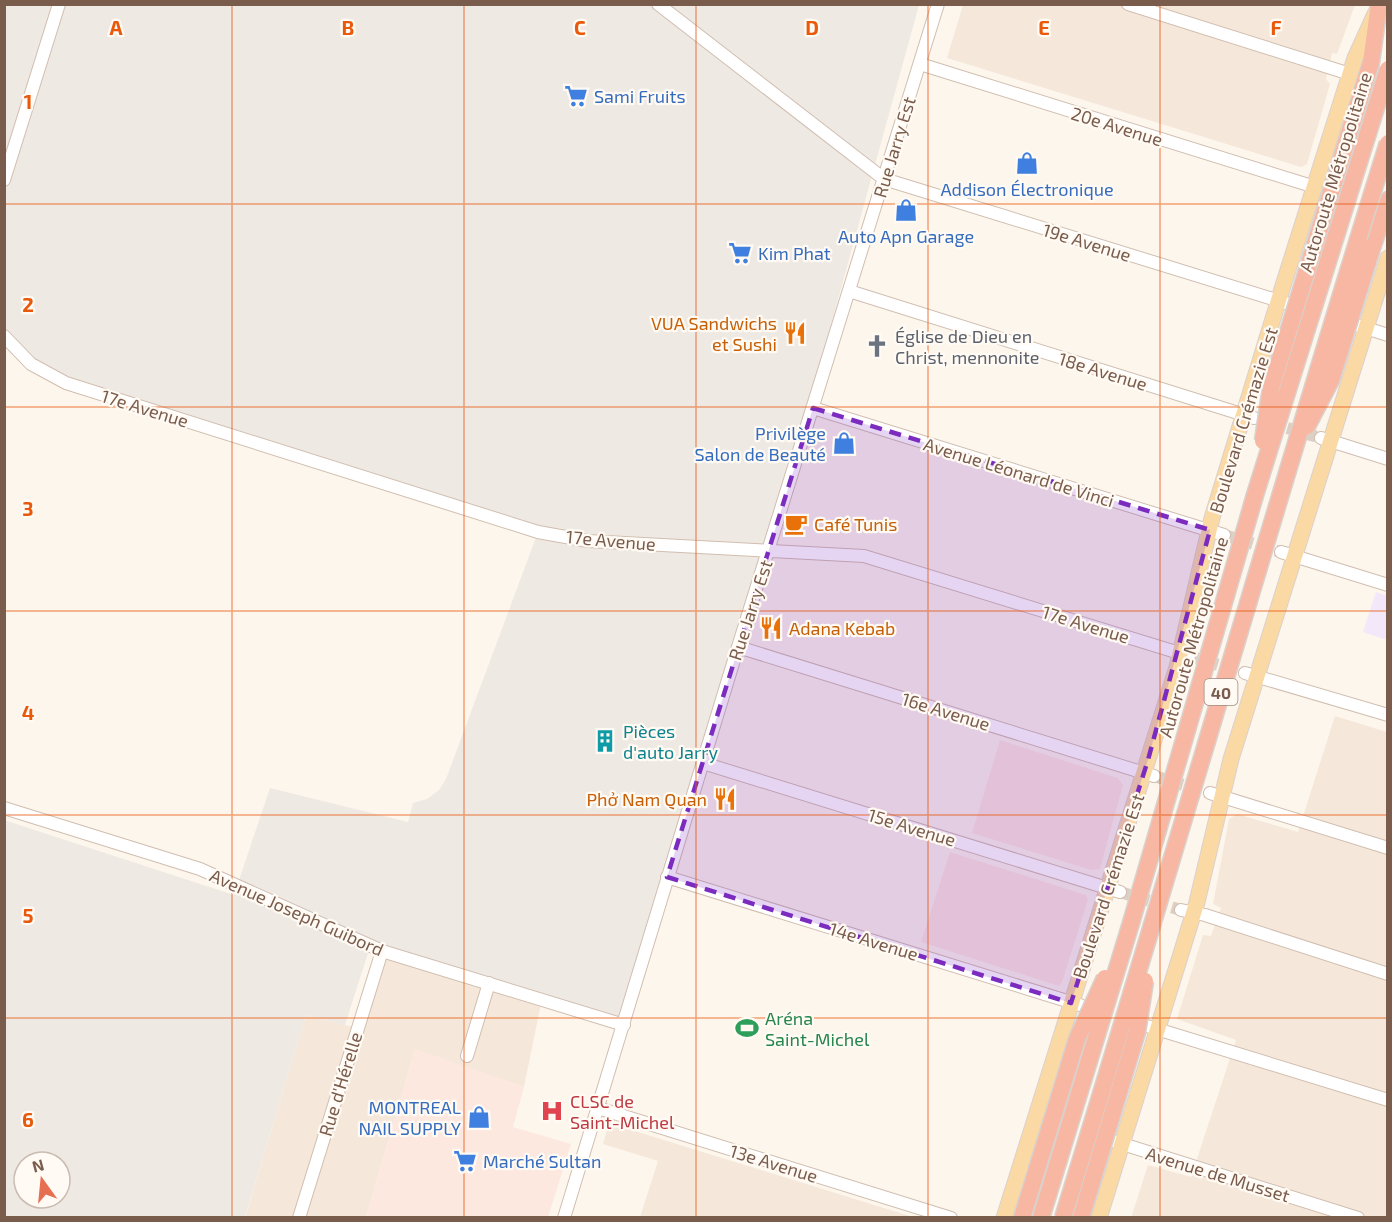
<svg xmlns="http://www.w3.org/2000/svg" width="1392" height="1222" font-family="'Exo 2',sans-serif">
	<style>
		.residential { fill: #f5e8da }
		.commercial { fill: #fde8e0 }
		.industrial { fill: #efe9e4; fill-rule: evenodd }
		.education { fill: #f3e8fa }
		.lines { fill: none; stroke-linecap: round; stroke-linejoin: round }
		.minor-tunnel { stroke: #dcd0c4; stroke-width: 12; stroke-dasharray: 12 6; stroke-linecap: butt }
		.minor-casing { stroke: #d1beb0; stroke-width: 14 }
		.major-casing { stroke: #dad1cd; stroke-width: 17 }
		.highway-casing { stroke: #dad1cd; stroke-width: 19 }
		.minor { stroke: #fff; stroke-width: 12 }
		.major { stroke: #fbd9a5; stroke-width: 15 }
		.highway { stroke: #f7b7a3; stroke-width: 16 }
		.highway-bridge-casing { stroke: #dad1cd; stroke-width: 19; stroke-linecap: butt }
		.highway-bridge { stroke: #f7b7a3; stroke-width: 16 }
		.marked { fill: #7b2cbf; fill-opacity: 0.2; stroke: #7b2cbf; stroke-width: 4.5; stroke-dasharray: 12 8; stroke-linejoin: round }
		.grid { fill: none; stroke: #e8590c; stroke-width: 1.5; stroke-opacity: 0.55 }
		.labels { text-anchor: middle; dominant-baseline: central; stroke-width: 4.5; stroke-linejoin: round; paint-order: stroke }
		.shield { fill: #fffaf3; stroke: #a28b7f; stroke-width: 1.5 }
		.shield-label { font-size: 16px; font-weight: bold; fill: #7a5c4d }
		.shop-label { font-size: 18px; fill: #366cbe; stroke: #fffaf3; text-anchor: start }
		.street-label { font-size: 18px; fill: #7a5c4d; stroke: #fffaf3 }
		.food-label { font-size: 18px; fill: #c56008; stroke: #fffaf3; text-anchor: end }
		.worship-label { font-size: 18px; fill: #5b616d; stroke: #fffaf3; text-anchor: start }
		.culture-label { font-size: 18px; fill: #0d838f; stroke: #fffaf3; text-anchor: start }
		.leisure-label { font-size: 18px; fill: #27864d; stroke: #fffaf3; text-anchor: start }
		.health-label { font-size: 18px; fill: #be3a42; stroke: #fffaf3; text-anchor: start }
		.grid-label { font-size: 20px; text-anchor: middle; font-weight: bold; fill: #e8590c; stroke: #fffaf3; stroke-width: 4.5; stroke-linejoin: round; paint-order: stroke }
	</style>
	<rect width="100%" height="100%" fill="#fdf6ec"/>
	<path class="residential" d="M 963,5 L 1355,5 L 1337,54 L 1332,53 L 1326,79 L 1330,84 L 1307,164 L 1301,167 L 947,58 Z
		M 1335,716 L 1387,732 L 1387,1217 L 1131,1218 L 1148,1165 L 1191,1177 L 1236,1040 L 1177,1019 L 1203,935 L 1211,936 L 1221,908 L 1213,904 L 1229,819 L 1237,814 L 1298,832 Z
		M 382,951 L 542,999 L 524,1087 L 415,1050 L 366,1217 L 245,1218 L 306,1015 L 357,1028 Z
		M 609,1123 L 913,1217 L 640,1217 L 658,1161 L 603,1144 Z"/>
	<path class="commercial" d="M 1000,740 L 1118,778 L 1123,785 L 1100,869 L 1091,870 L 972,833 Z
		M 950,852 L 1086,895 L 1088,900 L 1062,982 L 1059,986 L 921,942 Z
		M 415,1049 L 524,1087 L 513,1127 L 571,1144 L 548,1217 L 366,1217 Z"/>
	<path class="industrial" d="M 5,5 L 919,5 L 769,550 L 624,1025 L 370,947 L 345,1025 L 306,1015 L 245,1217 L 5,1217 L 4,820 L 234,895 L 270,788 L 408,822 L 413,803 L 427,799 L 439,790 L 446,779 L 538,532 L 49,376 L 4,334 ZM 24,1162 L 60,1162 L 60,1198 L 24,1198 Z"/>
	<path class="education" d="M 1376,592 L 1387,596 L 1387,640 L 1363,632 Z"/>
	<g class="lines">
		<path class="minor-tunnel" d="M 1270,423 L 1321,438
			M 1224,535 L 1281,552
			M 1189,656 L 1245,673
			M 1154,776 L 1210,793
			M 1120,892 L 1181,910"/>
		<g class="minor-casing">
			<path id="minor" d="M 658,4 L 884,179 L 1289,304
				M 1128,4 L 1350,74
				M 920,64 L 1315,187
				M 4,180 L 59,4
				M 849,291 L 1254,418
				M 1356,325 L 1388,335
				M 4,336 L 31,364 L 66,383 L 538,532 L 588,541 L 864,556 L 1189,656
				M 813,408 L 1224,535
				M 1321,438 L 1388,459
				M 1281,552 L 1388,585
				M 738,647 L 1154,776
				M 1245,673 L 1388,715
				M 703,763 L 1120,892
				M 1210,793 L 1388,848
				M 4,808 L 200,869 L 382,951 L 624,1025
				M 667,877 L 1080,1005
				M 1181,910 L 1205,915 L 1388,974
				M 1147,1026 L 1388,1100
				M 467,1056 L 489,983
				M 598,1108 L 951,1218
				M 1113,1141 L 1358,1218
				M 299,1218 L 382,951
				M 564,1218 L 738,647 L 938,4"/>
		</g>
		<g class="major-casing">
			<path id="major" d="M 1004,1218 L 1177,667 L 1212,518 L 1282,289 L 1355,58 L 1375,14
				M 1099,1218 L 1197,902 L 1231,759 L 1388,258"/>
		</g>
		<g class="highway-casing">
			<path id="highway" d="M 1320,228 L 1371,62 L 1379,4
				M 1373,245 L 1388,200
				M 1022,1218 L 1037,1169"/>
		</g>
		<use href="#minor" class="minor"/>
		<use href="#major" class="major"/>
		<use href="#highway" class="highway"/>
		<g class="highway-bridge-casing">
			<path id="highway-bridge" d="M 1307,426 L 1331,380 L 1373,245
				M 1263,441 L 1271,388 L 1320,228
				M 1037,1169 L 1077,1039 L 1105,978
				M 1041,1218 L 1131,923 L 1255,495 L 1388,69
				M 1063,1218 C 1174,860 1276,500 1388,143
				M 1081,1218 L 1137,1032 L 1145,981"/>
		</g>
		<use href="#highway-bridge" class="highway-bridge"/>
	</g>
	<path class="marked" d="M 813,408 L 1210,530 L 1148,760 L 1071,1003 L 667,877 Z"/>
	<path class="grid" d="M 232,4 L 232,1218M 464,4 L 464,1218M 696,4 L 696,1218M 928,4 L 928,1218M 1160,4 L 1160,1218M 4,204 L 1388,204M 4,407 L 1388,407M 4,611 L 1388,611M 4,815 L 1388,815M 4,1018 L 1388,1018"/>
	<defs>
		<g id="supermarket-bare" transform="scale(1.8)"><path d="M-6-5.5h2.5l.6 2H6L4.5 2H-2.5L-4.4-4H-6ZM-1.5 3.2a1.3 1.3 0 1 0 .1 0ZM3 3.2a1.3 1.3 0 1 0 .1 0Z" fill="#3f7fe0" stroke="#fffaf3" stroke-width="2.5" paint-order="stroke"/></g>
		<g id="shop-bare" transform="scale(1.8)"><path d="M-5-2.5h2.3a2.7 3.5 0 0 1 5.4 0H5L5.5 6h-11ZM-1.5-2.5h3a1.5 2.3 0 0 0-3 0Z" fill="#3f7fe0" stroke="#fffaf3" stroke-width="2.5" paint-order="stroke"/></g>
		<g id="restaurant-bare" transform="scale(1.8)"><path d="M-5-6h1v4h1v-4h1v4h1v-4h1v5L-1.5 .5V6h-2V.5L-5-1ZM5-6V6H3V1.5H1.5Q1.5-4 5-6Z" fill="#e8710a" stroke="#fffaf3" stroke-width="2.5" paint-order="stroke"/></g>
		<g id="church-bare" transform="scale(1.8)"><path d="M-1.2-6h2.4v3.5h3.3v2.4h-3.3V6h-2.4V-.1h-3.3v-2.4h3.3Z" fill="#6b7280" stroke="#fffaf3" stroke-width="2.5" paint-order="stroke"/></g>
		<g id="cafe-bare" transform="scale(1.8)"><path d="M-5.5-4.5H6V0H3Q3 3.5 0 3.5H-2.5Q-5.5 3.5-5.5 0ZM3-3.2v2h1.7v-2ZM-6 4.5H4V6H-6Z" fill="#e8710a" stroke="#fffaf3" stroke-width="2.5" paint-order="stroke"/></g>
		<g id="building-bare" transform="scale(1.8)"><path d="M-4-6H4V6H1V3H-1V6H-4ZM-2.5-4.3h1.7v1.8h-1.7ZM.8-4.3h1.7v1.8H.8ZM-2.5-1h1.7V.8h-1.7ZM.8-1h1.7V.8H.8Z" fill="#0f9aa8" stroke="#fffaf3" stroke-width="2.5" paint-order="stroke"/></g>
		<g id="stadium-bare" transform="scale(1.8)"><path d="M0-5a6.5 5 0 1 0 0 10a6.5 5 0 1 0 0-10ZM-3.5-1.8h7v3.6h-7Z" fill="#2e9e5b" stroke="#fffaf3" stroke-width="2.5" paint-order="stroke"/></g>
		<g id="hospital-bare" transform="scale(1.8)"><path d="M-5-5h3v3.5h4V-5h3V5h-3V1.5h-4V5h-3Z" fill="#e0444e" stroke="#fffaf3" stroke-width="2.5" paint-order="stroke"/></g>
	</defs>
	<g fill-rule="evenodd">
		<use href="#supermarket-bare" x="576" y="96"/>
		<use href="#shop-bare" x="1027" y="163"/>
		<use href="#shop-bare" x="906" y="210"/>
		<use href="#supermarket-bare" x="740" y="253"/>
		<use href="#restaurant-bare" x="795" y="333"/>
		<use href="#church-bare" x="877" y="346"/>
		<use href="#shop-bare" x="844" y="443"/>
		<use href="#cafe-bare" x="796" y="524"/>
		<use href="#restaurant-bare" x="771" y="628"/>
		<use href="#building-bare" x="605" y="741"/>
		<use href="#restaurant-bare" x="725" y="799"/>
		<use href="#stadium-bare" x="747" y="1028"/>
		<use href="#hospital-bare" x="552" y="1111"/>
		<use href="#shop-bare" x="479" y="1117"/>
		<use href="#supermarket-bare" x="465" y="1161"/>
	</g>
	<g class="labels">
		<rect class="shield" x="1204.5" y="679" width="33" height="26" rx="4.5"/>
		<g class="shield-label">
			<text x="1221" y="692">40</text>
		</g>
		<g class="shop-label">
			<text x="594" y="96">Sami Fruits</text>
			<text x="1027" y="189" text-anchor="middle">Addison Électronique</text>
			<text x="906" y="236" text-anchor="middle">Auto Apn Garage</text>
			<text x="758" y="253">Kim Phat</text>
			<text x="826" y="433" text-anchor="end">Privilège<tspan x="826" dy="21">Salon de Beauté</tspan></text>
			<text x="461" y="1107" text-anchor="end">MONTREAL<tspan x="461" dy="21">NAIL SUPPLY</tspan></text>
			<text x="483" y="1161">Marché Sultan</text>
		</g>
		<g class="street-label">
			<text transform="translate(1117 126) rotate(17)">20e Avenue</text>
			<text transform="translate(894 147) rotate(-73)">Rue Jarry Est</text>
			<text transform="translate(1335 172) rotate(-73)">Autoroute Métropolitaine</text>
			<text transform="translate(1087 242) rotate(17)">19e Avenue</text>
			<text transform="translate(1103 371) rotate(17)">18e Avenue</text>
			<text transform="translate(145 408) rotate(17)">17e Avenue</text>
			<text transform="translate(1243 420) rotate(-73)">Boulevard Crémazie Est</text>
			<text transform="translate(1019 472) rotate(17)">Avenue Léonard de Vinci</text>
			<text transform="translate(611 540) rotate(5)">17e Avenue</text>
			<text transform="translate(750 610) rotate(-72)">Rue Jarry Est</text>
			<text transform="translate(1086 624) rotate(17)">17e Avenue</text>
			<text transform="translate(1193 637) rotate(-74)">Autoroute Métropolitaine</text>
			<text transform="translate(946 711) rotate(17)">16e Avenue</text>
			<text transform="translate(912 827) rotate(17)">15e Avenue</text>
			<text transform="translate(1108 886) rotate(-72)">Boulevard Crémazie Est</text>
			<text transform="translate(297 912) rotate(24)">Avenue Joseph Guibord</text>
			<text transform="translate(874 941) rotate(17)">14e Avenue</text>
			<text transform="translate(340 1084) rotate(-73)">Rue d'Hérelle</text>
			<text transform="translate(774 1163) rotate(17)">13e Avenue</text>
			<text transform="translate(1218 1174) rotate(17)">Avenue de Musset</text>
		</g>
		<g class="food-label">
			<text x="777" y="323">VUA Sandwichs<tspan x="777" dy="21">et Sushi</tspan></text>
			<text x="814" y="524" text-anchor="start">Café Tunis</text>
			<text x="789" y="628" text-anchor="start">Adana Kebab</text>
			<text x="707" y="799">Phở Nam Quan</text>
		</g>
		<g class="worship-label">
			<text x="895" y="336">Église de Dieu en<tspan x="895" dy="21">Christ, mennonite</tspan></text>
		</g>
		<g class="culture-label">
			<text x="623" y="731">Pièces<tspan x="623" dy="21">d'auto Jarry</tspan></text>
		</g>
		<g class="leisure-label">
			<text x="765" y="1018">Aréna<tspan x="765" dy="21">Saint-Michel</tspan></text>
		</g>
		<g class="health-label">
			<text x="570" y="1101">CLSC de<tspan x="570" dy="21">Saint-Michel</tspan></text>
		</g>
	</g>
	<g class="grid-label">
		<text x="116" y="35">A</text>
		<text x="348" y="35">B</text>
		<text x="580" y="35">C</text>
		<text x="812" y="35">D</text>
		<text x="1044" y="35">E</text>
		<text x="1276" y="35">F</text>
		<text x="28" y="109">1</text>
		<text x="28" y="312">2</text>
		<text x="28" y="516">3</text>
		<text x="28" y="720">4</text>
		<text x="28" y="923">5</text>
		<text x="28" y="1127">6</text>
	</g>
	<rect width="1392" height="1222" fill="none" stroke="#7a5c4d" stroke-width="12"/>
	<g transform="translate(42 1180) rotate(345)"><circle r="28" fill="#fffaf3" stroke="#cabbb1" stroke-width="1.5"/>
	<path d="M0-4.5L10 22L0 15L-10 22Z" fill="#e76f51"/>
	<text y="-9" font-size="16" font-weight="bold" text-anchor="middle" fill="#7a5c4d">N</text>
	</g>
</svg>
